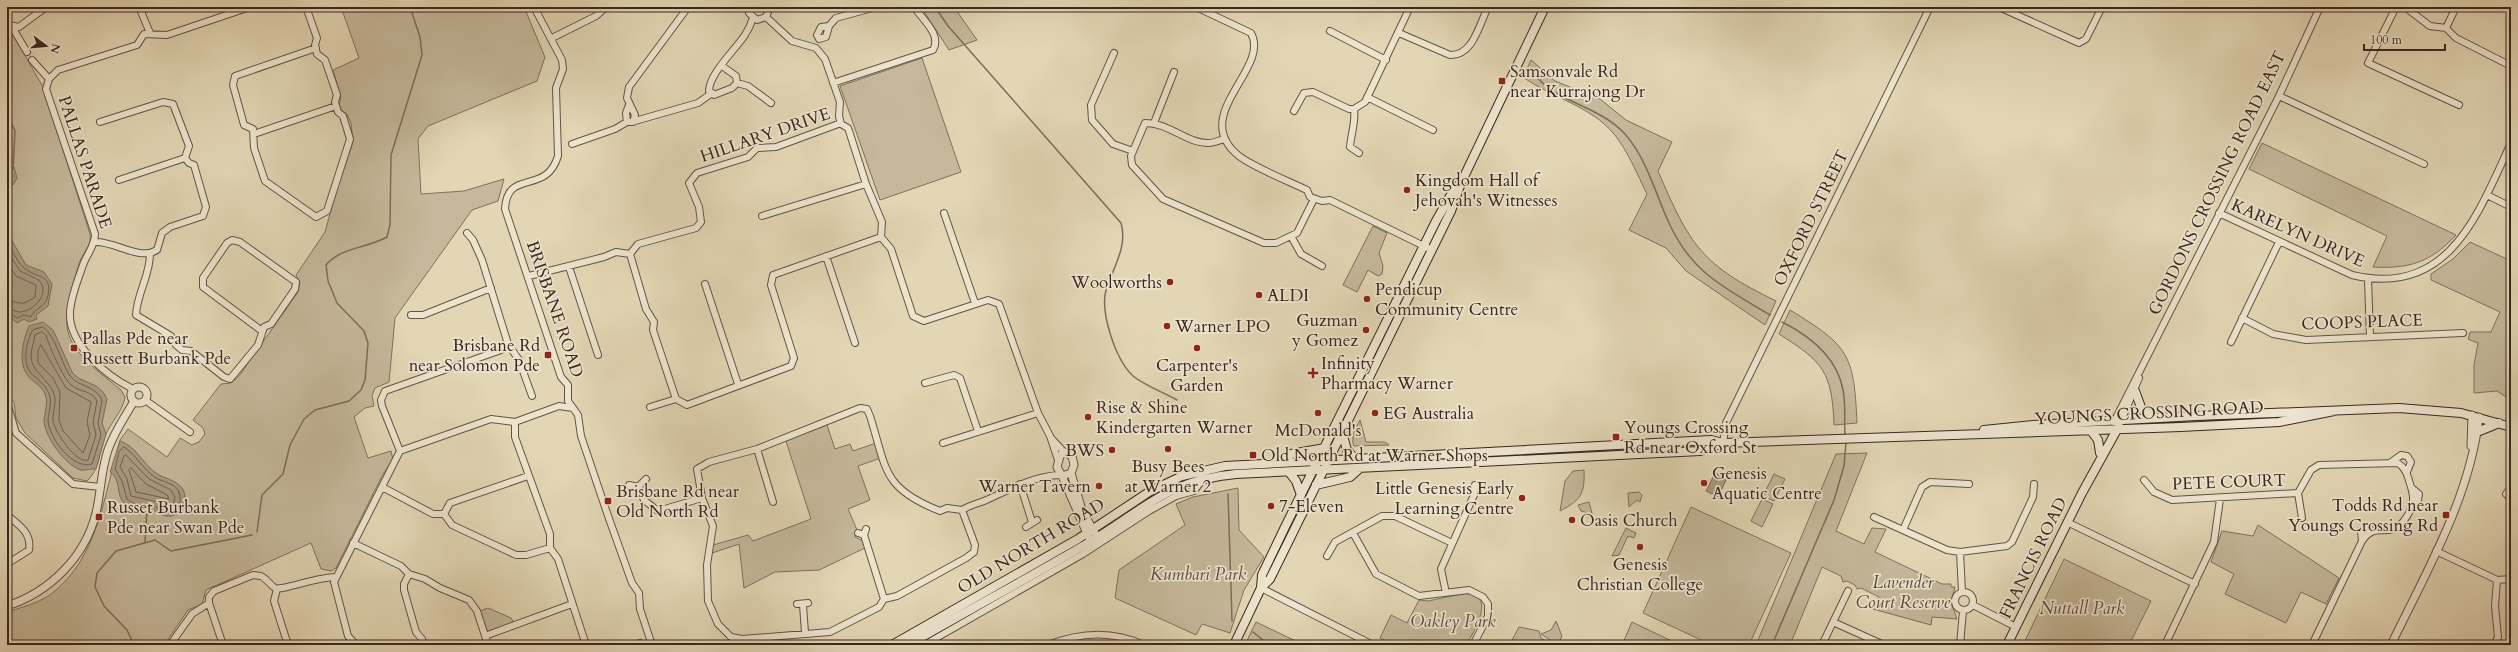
<svg xmlns="http://www.w3.org/2000/svg" width="2518" height="652" font-family="Cardo,serif">
	<style>
		.green { fill: #c6b89b; stroke: #80705e }
		.water { fill: #aa9a82; stroke: #7d6c5b }
		.lines { fill: none; stroke-linecap: round; stroke-linejoin: round }
		.shore { stroke: #726051; stroke-width: 1 }
		.stream { stroke: #7d6c5b; stroke-width: 1.5 }
		.minor-casing { stroke: #645345; stroke-width: 8 }
		.tertiary-casing { stroke: #645345; stroke-width: 9 }
		.secondary-casing { stroke: #3a2720; stroke-width: 10 }
		.minor { stroke: #ede4ce; stroke-width: 6 }
		.tertiary { stroke: #ede4ce; stroke-width: 7 }
		.secondary { stroke: #ede4ce; stroke-width: 8 }
		.poi-dot { fill: #8f2418; stroke: #ede4ce; stroke-width: 1.5 }
		.labels { text-anchor: middle; dominant-baseline: central; stroke-width: 3.5; stroke-linejoin: round; paint-order: stroke }
		.poi-label { font-size: 17px; fill: #3a2720; stroke: #ede4ce; text-anchor: start }
		.street-label { font-size: 17px; fill: #3a2720; stroke: #ede4ce }
		.park-label { font-size: 17px; font-style: italic; fill: #5d4b3f; stroke: #ede4ce }
	</style>
	<rect width="100%" height="100%" fill="#e3d6b4"/>
	<filter id="stains"><feTurbulence type="fractalNoise" baseFrequency=".005" numOctaves="4"/><feColorMatrix values="0 0 0 0 .2 0 0 0 0 .09 0 0 0 0 .02 0 0 0 .5 -.17"/></filter>
	<radialGradient id="worn" r=".72"><stop offset=".6" stop-color="#630" stop-opacity="0"/><stop offset="1" stop-color="#630" stop-opacity=".3"/></radialGradient>
	<path class="green" d="M 341,7 L 524,7 L 545,57 L 537,81 L 428,126 L 418,139 L 421,194 L 464,191 L 504,179 L 498,201 L 472,210 L 395,318 L 389,382 L 375,388 L 372,396 L 374,406 L 365,408 L 354,417 L 368,458 L 391,451 L 393,460 L 383,474 L 336,568 L 331,571 L 321,569 L 311,543 L 206,590 L 202,604 L 188,610 L 164,645 L 7,645 L 7,612 C 20,608 38,603 50,595 C 99,558 104,494 120,440 L 128,429 L 167,457 L 180,438 L 192,445 L 199,442 L 205,434 L 203,428 L 193,420 L 221,384 L 231,383 L 239,376 L 298,292 L 300,283 L 296,275 L 325,232 L 336,192 L 353,142 L 351,123 L 347,114 L 341,110 L 339,105 L 341,97 L 333,70 L 359,58 Z
		M 921,7 L 954,7 L 977,40 L 949,50 Z
		M 7,28 L 11,31 L 43,87 L 90,234 C 92,245 84,251 80,261 C 56,335 61,342 121,390 L 125,397 C 123,411 111,422 105,436 C 99,450 100,470 87,481 L 73,478 L 25,433 L 16,418 L 14,402 L 7,394 Z
		M 922,58 L 961,172 L 880,200 L 840,86 Z
		M 1531,60 L 1555,81 L 1600,99 L 1626,120 L 1672,142 L 1658,171 C 1690,246 1702,265 1776,301 L 1765,325 L 1686,271 L 1666,248 L 1629,230 L 1647,194 C 1637,174 1628,151 1614,134 C 1591,106 1552,98 1523,77 Z
		M 2262,143 L 2456,235 C 2431,262 2410,269 2373,267 L 2387,236 L 2249,169 Z
		M 1373,226 L 1387,233 L 1379,253 L 1383,266 L 1382,274 L 1378,276 L 1368,270 L 1357,292 L 1343,285 Z
		M 2470,242 L 2511,261 L 2511,400 L 2497,391 L 2474,393 L 2474,365 L 2478,343 L 2468,339 L 2470,332 L 2491,332 L 2500,312 L 2431,280 L 2431,274 L 2453,259 Z
		M 1790,310 C 1849,346 1854,354 1857,423 L 1834,425 C 1832,371 1823,362 1779,334 Z
		M 1360,420 L 1366,442 L 1385,442 L 1389,445 L 1354,446 C 1350,437 1356,428 1360,420 Z
		M 827,425 L 835,449 L 850,444 L 853,451 L 876,443 L 881,458 L 858,466 L 870,500 L 848,509 L 857,530 L 855,537 L 863,541 L 865,548 L 819,570 L 775,572 L 744,588 L 739,544 L 709,554 L 713,545 L 748,535 L 753,541 L 811,519 L 785,438 Z
		M 1867,453 L 1836,531 L 1864,544 L 1872,528 L 1886,529 L 1875,552 L 1942,584 L 1951,584 L 1951,587 L 1955,587 L 1951,602 L 1957,619 L 1932,617 L 1931,625 L 1873,609 L 1879,597 L 1861,588 L 1857,589 L 1855,585 L 1847,581 L 1843,582 L 1841,576 L 1822,567 L 1790,645 L 1756,645 L 1836,454 Z
		M 1584,470 C 1585,494 1581,500 1560,511 L 1565,481 L 1573,471 Z
		M 1774,474 L 1785,479 L 1774,501 L 1763,496 Z
		M 1238,488 L 1239,530 L 1264,557 L 1244,590 L 1230,633 L 1202,624 L 1196,635 L 1115,598 L 1119,570 L 1185,525 L 1176,504 L 1193,497 Z
		M 1639,492 L 1642,495 L 1640,502 L 1637,500 L 1629,507 L 1628,493 Z
		M 1762,499 L 1773,504 L 1762,527 L 1751,521 Z
		M 1589,502 L 1593,517 L 1588,517 L 1588,513 L 1581,511 L 1578,505 Z
		M 1691,507 L 1791,553 L 1749,645 L 1712,645 L 1643,613 Z
		M 2258,525 L 2339,578 L 2326,604 L 2301,592 L 2286,623 L 2225,594 L 2234,574 L 2211,562 L 2222,531 L 2253,536 Z
		M 1626,528 L 1636,533 L 1634,538 L 1628,536 L 1619,555 L 1612,556 Z
		M 2064,559 L 2151,601 L 2129,645 L 2023,645 Z
		M 1461,594 C 1498,591 1476,629 1466,645 L 1395,645 L 1380,638 L 1391,615 L 1407,623 L 1419,600 L 1428,601 Z
		M 488,608 L 511,618 L 514,623 L 486,634 L 480,611 Z
		M 1556,621 L 1562,636 L 1558,645 L 1541,634 L 1551,630 Z
		M 1256,622 L 1304,645 L 1245,645 Z
		M 1632,622 L 1678,644 L 1677,645 L 1622,645 Z
		M 1519,627 L 1539,631 L 1541,638 L 1546,641 L 1544,645 L 1514,645 L 1512,640 Z"/>
	<path class="water" d="M 14,167 L 17,178 L 13,185 L 7,181 L 7,175 Z
		M 7,232 L 26,265 L 44,272 L 52,284 L 48,306 L 36,315 L 37,319 L 29,322 L 24,319 L 17,323 L 7,315 Z
		M 43,322 L 53,330 L 72,372 L 78,378 L 96,386 L 103,392 L 107,399 L 102,423 L 106,434 L 96,469 C 91,468 86,471 81,470 C 65,465 46,438 44,422 C 44,414 48,405 46,397 C 43,386 35,384 29,377 C 17,364 23,340 29,326 Z
		M 120,441 C 137,447 142,463 156,473 C 164,479 175,479 182,488 C 190,499 180,519 166,516 C 162,516 159,512 155,511 C 146,508 133,510 125,504 C 115,495 122,480 110,472 Z
		M 1715,473 L 1727,478 L 1718,497 L 1706,491 Z"/>
	<g class="lines">
		<path class="shore" d="M 7,238 C 9,245 17,262 23,267 C 35,279 55,272 47,299 C 44,307 34,309 31,317 L 24,315 L 17,318 L 7,312
			M 7,251 L 20,271 L 39,280 C 51,294 33,312 19,312 C 15,312 11,308 7,307
			M 7,262 L 16,276 L 36,285 L 35,297 C 20,307 23,302 7,301
			M 43,327 C 56,336 61,363 70,376 C 79,387 96,386 102,400 L 98,423 L 101,435 L 92,464 C 73,470 50,439 48,421 C 48,413 52,405 50,397 C 47,385 39,381 31,373 C 22,363 26,340 33,330 Z
			M 42,332 L 46,335 C 49,346 63,378 71,385 C 79,392 93,391 97,401 L 93,422 L 96,435 L 88,460 C 76,464 55,432 53,421 C 52,413 57,403 54,394 C 49,379 31,372 31,356 C 31,349 34,342 35,335 Z
			M 41,345 L 66,388 L 91,402 L 87,422 L 90,435 L 83,453 L 63,431 L 59,420 L 60,392 L 53,378 L 38,363 L 38,351 Z
			M 124,447 C 136,455 141,466 152,475 C 158,481 167,481 174,486 C 184,492 182,515 167,512 C 162,511 158,507 153,506 C 145,506 133,505 127,499 L 122,481 L 115,469 L 119,452 Z
			M 126,455 L 149,479 L 171,490 L 175,498 L 173,505 L 168,507 L 158,502 L 131,496 L 127,479 L 120,467 L 124,456 Z
			M 131,468 L 146,484 L 167,495 L 169,499 L 136,492 L 129,470 Z"/>
		<path class="stream" d="M 935,7 L 948,26 L 1121,223 C 1128,246 1113,268 1106,290 C 1100,312 1115,358 1132,375 C 1143,385 1163,392 1177,400
			M 1528,68 C 1535,75 1543,85 1552,91 C 1576,105 1606,113 1625,134 C 1647,159 1655,193 1669,223 C 1692,274 1726,288 1770,315
			M 11,122 L 15,131 L 13,169
			M 7,188 L 11,182
			M 1782,322 C 1810,336 1837,357 1843,390 C 1846,405 1844,421 1845,436
			M 1228,494 L 1232,621
			M 257,532 L 262,495 L 283,474 L 290,445 L 304,419 L 315,410 L 349,401 L 361,390 L 365,380 L 368,343 L 364,331 L 337,303 L 328,281 L 326,265 C 341,247 368,248 387,237 L 390,225 L 391,155 L 422,55 L 420,37 L 410,7
			M 145,542 L 147,510
			M 1253,632 L 1269,645
			M 34,645 L 39,645
			M 134,645 L 127,630 L 104,606 L 95,587 L 97,573 L 116,551 L 155,540 L 171,551 L 252,535
			M 1772,645 L 1834,500 L 1844,466 L 1846,442"/>
		<g class="minor-casing">
			<path id="minor" d="M 139,7 L 150,33
				M 306,7 L 317,38 L 315,45 L 317,54 L 325,60 L 337,95 L 335,102 L 338,112 L 343,116 L 350,139 L 327,211 L 316,217 L 265,181 L 254,148 L 253,129 L 244,125 L 233,85 L 235,76 L 316,48
				M 534,7 L 562,60 L 563,69 L 556,88 L 558,156 C 546,196 507,168 505,209 L 561,377 L 568,385 L 568,401 L 578,415 L 581,436 L 607,513 L 632,583 L 639,593 L 640,609 L 652,645
				M 748,7 L 749,13 L 757,20 L 766,17 L 770,7
				M 1196,7 L 1251,33 C 1271,69 1188,115 1239,156 C 1255,168 1288,181 1307,190 L 1310,197 L 1322,201 L 1330,200 L 1432,250
				M 1999,7 L 2079,43 L 2086,39 L 2102,7
				M 2396,7 L 2368,63 L 2459,105
				M 2405,7 L 2430,26 L 2446,28 L 2456,38 L 2511,66
				M 766,17 L 792,41 L 816,48 L 825,59 L 840,102 L 839,116 L 841,124 L 848,128 L 850,134 L 866,184 L 882,222 L 881,237 L 891,249 L 913,316 L 924,321 L 988,300 L 999,304 L 1038,413 L 1050,436 L 1058,460
				M 7,22 L 9,25 L 19,27 L 46,7
				M 829,26 L 836,18 L 876,7
				M 829,26 L 826,37 L 819,39 L 817,35 L 821,27 Z
				M 15,27 L 15,32 L 27,52
				M 2446,28 L 2456,7
				M 1330,31 L 1386,60
				M 1399,33 L 1450,55 C 1473,56 1479,25 1488,7
				M 552,38 L 596,16 L 606,7
				M 1114,53 L 1091,105 L 1092,120 L 1113,144 L 1133,151
				M 32,60 L 49,79
				M 722,66 L 736,76 L 737,83 L 732,88 L 714,95 L 709,91 C 709,74 735,50 745,35 C 748,30 751,24 753,18
				M 737,83 L 748,86 L 771,103
				M 833,83 L 933,50 C 942,35 923,20 914,7
				M 2279,96 L 2424,164
				M 1367,97 L 1433,130
				M 629,105 L 626,113 L 627,122 L 633,122 L 635,115 L 627,98 L 629,87 L 688,7
				M 1294,111 L 1304,93 L 1313,92 L 1349,109 L 1354,109
				M 635,121 L 698,103 L 712,93
				M 1154,123 L 1174,72
				M 254,134 L 336,106
				M 1224,139 C 1220,140 1214,143 1209,143 C 1187,144 1170,123 1145,123 L 1131,156 L 1132,165 L 1163,199 L 1264,243 L 1276,243 L 1297,233 L 1314,199
				M 572,144 L 615,129 L 627,122
				M 1359,153 L 1350,147 C 1351,134 1356,121 1354,109 L 1365,102 L 1410,7
				M 119,180 L 185,158
				M 2487,195 L 2511,207
				M 944,213 L 975,303
				M 2219,213 L 2352,275 C 2449,298 2478,214 2511,143
				M 762,216 L 866,184
				M 467,233 L 473,240 L 482,260 L 508,344 L 519,360 L 532,396
				M 1291,236 L 1301,254 L 1322,266
				M 95,242 C 115,241 139,261 157,250 L 162,233 L 170,227 L 203,216 L 206,207 L 194,165 L 189,163 L 185,158 L 189,146 L 173,104 L 163,102 L 100,122
				M 150,254 C 150,276 137,293 136,315 L 171,336 L 176,345 L 182,350 L 191,351 L 224,377 L 230,379 L 258,345 L 264,327 L 271,324 L 295,289 L 296,282 L 240,242 L 232,240 L 227,243 L 203,278 L 203,287 L 262,331
				M 630,254 L 646,309 L 654,322 L 653,330 L 676,399 L 687,405 L 791,366 L 794,358 L 771,285 L 773,275 L 881,237
				M 826,256 L 855,343
				M 569,267 L 598,355
				M 529,276 L 604,257 L 616,252 L 630,254 L 638,244 L 696,228 L 701,222 L 699,207 L 689,183 L 697,173 L 748,157 L 757,148 L 776,147 L 841,123
				M 2368,279 L 2370,337
				M 705,284 L 738,384
				M 411,315 L 423,315 L 491,288
				M 2242,318 L 2273,334 L 2306,340 L 2463,333
				M 2231,342 L 2279,242
				M 925,383 L 954,375 L 960,378 L 978,431
				M 133,389 C 107,376 68,345 70,312 C 71,296 78,280 83,265 C 87,254 95,246 95,234 L 46,89 L 49,79 L 58,70 L 137,45 L 144,34 L 167,35 L 250,7
				M 145,400 L 190,432
				M 7,403 L 16,433 L 73,484 L 100,487
				M 650,407 L 676,399
				M 2121,421 L 2139,378
				M 515,422 L 515,437 L 550,534 L 550,548 L 558,559 L 586,645
				M 2114,422 L 2279,96 L 2320,7
				M 1051,438 L 1064,452
				M 943,443 L 1038,413
				M 1723,443 L 1726,423 L 1930,7
				M 757,449 L 773,502
				M 400,451 L 382,406 L 381,400 L 385,391 L 501,350 L 508,344
				M 2390,463 L 2401,455 L 2407,456 L 2411,462 L 2407,472
				M 2144,480 L 2154,492 L 2172,500 L 2298,493
				M 1020,484 L 1032,522
				M 629,485 L 638,487 L 646,479
				M 382,487 L 433,514 L 444,514
				M 638,487 L 644,500 L 658,511 L 702,498
				M 2511,487 L 2506,494 L 2511,499
				M 2413,489 L 2419,494 L 2418,500 L 2413,503
				M 962,510 L 975,545 L 974,552 L 966,558 L 897,596 L 884,599 L 879,607 L 830,632 L 742,639 L 731,637 L 718,624 L 708,601 L 707,565 L 713,526 L 702,498 L 697,469 L 709,462 L 757,449 L 860,408 L 867,409 L 870,416 C 887,470 882,488 940,511 L 947,508 L 962,510 C 970,505 976,504 984,501 C 1009,490 1033,476 1060,475
				M 444,514 L 452,525 L 516,555 L 526,555 L 550,548
				M 444,514 L 450,503 L 528,476
				M 7,515 C 19,525 32,533 29,550 L 7,564
				M 1874,517 L 1947,550 L 1960,552 L 2007,546 L 2012,542 L 2033,497 L 2034,484
				M 2302,518 L 2298,493 L 2311,470 L 2319,465 L 2398,463 C 2407,469 2408,478 2411,487 C 2414,497 2414,502 2410,511 C 2392,546 2378,517 2362,541 L 2312,645
				M 2069,523 L 2195,584
				M 1026,527 L 1037,520
				M 1903,530 L 1922,487 L 1930,482 L 1969,484
				M 858,533 L 864,535 L 866,529
				M 1353,533 L 1376,574 L 1419,596 L 1469,590 L 1483,597 L 1488,604 L 1488,616 L 1473,645
				M 864,535 L 884,599
				M 2362,541 L 2361,531 L 2365,528 L 2374,531
				M 353,543 L 401,566 L 409,574 L 425,579 L 440,588 L 469,600 L 477,611 L 488,645
				M 2436,551 L 2491,577 L 2497,580 L 2511,579
				M 1960,552 L 1962,592
				M 1327,556 L 1335,542 L 1382,516 L 1395,516 L 1452,543
				M 409,574 L 404,584 L 404,590 L 416,632 L 422,639 L 424,645
				M 1261,588 L 1373,645
				M 277,589 L 274,601 L 288,645
				M1955 601a9 9 0 1 1 18 0a9 9 0 1 1-18 0Z
				M 1446,593 L 1441,569 L 1474,495 L 1475,485
				M 797,604 L 808,603
				M 803,605 L 805,633
				M 1973,605 L 2016,627
				M 1833,622 L 1884,645
				M 485,636 L 572,604
				M 170,645 L 192,614 L 209,603
				M 223,645 L 209,603 L 209,597 L 214,591 L 253,575 L 261,576 C 267,579 270,585 275,588 C 282,591 320,576 336,577
				M 356,645 L 348,636 L 334,582 L 400,451 L 491,419 L 515,422 L 559,406 L 573,408
				M 635,645 L 640,643
				M 924,645 L 1083,554 L 1149,511 L 1176,496 L 1194,491 L 1203,479
				M 1048,645 C 1081,632 1112,630 1144,645
				M 1822,645 L 1848,591
				M 1960,645 L 1963,611
				M 2165,645 L 2214,542 L 2220,499
				M 2494,645 L 2498,637 L 2495,606 L 2497,580"/>
		</g>
		<g class="tertiary-casing">
			<path id="tertiary" d="M131 395a8 8 0 1 1 16 0a8 8 0 1 1-16 0Z
				M 2471,446 L 2472,415
				M 1064,452 L 1072,456 L 1074,465 L 1071,473 L 1062,476 L 1057,467 L 1060,456 Z
				M 1071,473 L 1082,510 L 1097,537
				M 1062,476 L 1089,538
				M 7,606 C 50,592 85,557 96,513 C 101,492 101,470 108,450 C 114,432 125,417 134,401
				M 2391,645 C 2426,572 2470,498 2479,417"/>
		</g>
		<g class="secondary-casing">
			<path id="secondary" d="M 2135,391 L 2142,410 L 2157,418
				M 1984,430 L 2033,425 L 2196,416 L 2399,408 L 2461,413 L 2511,427
				M 1342,432 L 1347,450 L 1355,459
				M 2092,432 L 2098,440 L 2100,453
				M 2477,432 L 2499,423
				M 1283,462 L 1291,454 L 1325,448
				M 1289,472 L 1296,481 L 1301,495
				M 1316,485 L 1350,477 L 1359,469
				M 1261,588 L 1262,575 L 1284,529 L 1436,221 L 1453,191 L 1460,184
				M 892,645 L 1078,539 L 1149,492 L 1182,476 L 1225,466 L 1711,440 L 1723,443 L 2181,427 L 2279,422 L 2334,411
				M 908,645 C 969,610 1030,577 1090,542 C 1145,509 1168,480 1236,474 L 1700,451 L 1723,443
				M 1234,645 L 1261,588 L 1270,579 L 1451,211 L 1461,183 L 1545,7
				M 2007,645 L 2082,493 L 2119,426"/>
		</g>
		<use href="#minor" class="minor"/>
		<use href="#tertiary" class="tertiary"/>
		<use href="#secondary" class="secondary"/>
	</g>
	<g class="poi-dot">
		<rect x="1498" y="77" width="8" height="8" rx="2"/>
		<circle cx="1407" cy="190" r="4"/>
		<circle cx="1170" cy="282" r="4"/>
		<circle cx="1259" cy="295" r="4"/>
		<circle cx="1367" cy="299" r="4"/>
		<circle cx="1167" cy="326" r="4"/>
		<circle cx="1366" cy="330" r="4"/>
		<rect x="70" y="344" width="8" height="8" rx="2"/>
		<circle cx="1197" cy="348" r="4"/>
		<rect x="544" y="351" width="8" height="8" rx="2"/>
		<path d="M1311 367h4v4h4v4h-4v4h-4v-4h-4v-4h4z"/>
		<circle cx="1318" cy="413" r="4"/>
		<circle cx="1375" cy="413" r="4"/>
		<circle cx="1088" cy="417" r="4"/>
		<rect x="1612" y="433" width="8" height="8" rx="2"/>
		<circle cx="1168" cy="449" r="4"/>
		<circle cx="1112" cy="450" r="4"/>
		<rect x="1249" y="451" width="8" height="8" rx="2"/>
		<circle cx="1704" cy="483" r="4"/>
		<circle cx="1099" cy="486" r="4"/>
		<circle cx="1522" cy="498" r="4"/>
		<rect x="604" y="497" width="8" height="8" rx="2"/>
		<circle cx="1271" cy="506" r="4"/>
		<rect x="2442" y="511" width="8" height="8" rx="2"/>
		<rect x="95" y="513" width="8" height="8" rx="2"/>
		<circle cx="1572" cy="520" r="4"/>
		<circle cx="1640" cy="547" r="4"/>
	</g>
	<g class="labels">
		<g class="poi-label">
			<text x="1510" y="71">Samsonvale Rd<tspan x="1510" dy="20">near Kurrajong Dr</tspan></text>
			<text x="1415" y="180">Kingdom Hall of<tspan x="1415" dy="20">Jehovah's Witnesses</tspan></text>
			<text x="1162" y="282" text-anchor="end">Woolworths</text>
			<text x="1375" y="289">Pendicup<tspan x="1375" dy="20">Community Centre</tspan></text>
			<text x="1267" y="295">ALDI</text>
			<text x="1358" y="320" text-anchor="end">Guzman<tspan x="1358" dy="20">y Gomez</tspan></text>
			<text x="1175" y="326">Warner LPO</text>
			<text x="82" y="338">Pallas Pde near<tspan x="82" dy="20">Russett Burbank Pde</tspan></text>
			<text x="540" y="345" text-anchor="end">Brisbane Rd<tspan x="540" dy="20">near Solomon Pde</tspan></text>
			<text x="1321" y="363">Infinity<tspan x="1321" dy="20">Pharmacy Warner</tspan></text>
			<text x="1197" y="365" text-anchor="middle">Carpenter's<tspan x="1197" dy="20">Garden</tspan></text>
			<text x="1096" y="407">Rise &amp; Shine<tspan x="1096" dy="20">Kindergarten Warner</tspan></text>
			<text x="1383" y="413">EG Australia</text>
			<text x="1624" y="427">Youngs Crossing<tspan x="1624" dy="20">Rd near Oxford St</tspan></text>
			<text x="1318" y="430" text-anchor="middle">McDonald's</text>
			<text x="1104" y="450" text-anchor="end">BWS</text>
			<text x="1261" y="455">Old North Rd at Warner Shops</text>
			<text x="1168" y="466" text-anchor="middle">Busy Bees<tspan x="1168" dy="20">at Warner 2</tspan></text>
			<text x="1712" y="473">Genesis<tspan x="1712" dy="20">Aquatic Centre</tspan></text>
			<text x="1091" y="486" text-anchor="end">Warner Tavern</text>
			<text x="1514" y="488" text-anchor="end">Little Genesis Early<tspan x="1514" dy="20">Learning Centre</tspan></text>
			<text x="616" y="491">Brisbane Rd near<tspan x="616" dy="20">Old North Rd</tspan></text>
			<text x="2438" y="505" text-anchor="end">Todds Rd near<tspan x="2438" dy="20">Youngs Crossing Rd</tspan></text>
			<text x="1279" y="506">7-Eleven</text>
			<text x="107" y="507">Russet Burbank<tspan x="107" dy="20">Pde near Swan Pde</tspan></text>
			<text x="1580" y="520">Oasis Church</text>
			<text x="1640" y="564" text-anchor="middle">Genesis<tspan x="1640" dy="20">Christian College</tspan></text>
		</g>
		<g class="street-label">
			<text transform="translate(765 135) rotate(-19)">HILLARY DRIVE</text>
			<text transform="translate(85 162) rotate(72)">PALLAS PARADE</text>
			<text transform="translate(2217 183) rotate(-64)">GORDONS CROSSING ROAD EAST</text>
			<text transform="translate(1811 218) rotate(-64)">OXFORD STREET</text>
			<text transform="translate(2298 233) rotate(24)">KARELYN DRIVE</text>
			<text transform="translate(555 309) rotate(71)">BRISBANE ROAD</text>
			<text transform="translate(2362 322) rotate(-2)">COOPS PLACE</text>
			<text transform="translate(2149 413) rotate(-3)">YOUNGS CROSSING ROAD</text>
			<text transform="translate(2229 482) rotate(-2)">PETE COURT</text>
			<text transform="translate(1031 546) rotate(-31)">OLD NORTH ROAD</text>
			<text transform="translate(2033 558) rotate(-64)">FRANCIS ROAD</text>
		</g>
		<g class="park-label">
			<text x="1198" y="574">Kumbari Park</text>
			<text x="1903" y="582">Lavender<tspan x="1903" dy="20">Court Reserve</tspan></text>
			<text x="2082" y="608">Nuttall Park</text>
			<text x="1453" y="621">Oakley Park</text>
		</g>
	</g>
	<rect width="2518" height="652" fill="none" stroke="#e3d6b4" stroke-width="24"/>
	<rect x="8" y="8" width="2502" height="636" fill="none" stroke="#3a2720" stroke-width="2"/>
	<rect x="12" y="12" width="2494" height="628" fill="none" stroke="#3a2720"/>
	<g transform="translate(46 46) rotate(106)" stroke="#ede4ce" stroke-width="3" paint-order="stroke">
	<path d="M0-3L7 15L0 10L-7 15Z" fill="#3a2720"/>
	<text y="-6" font-size="11" font-weight="bold" text-anchor="middle" fill="#3a2720">N</text>
	</g>
	<path d="M2364 44v6h81v-6" fill="none" stroke="#3a2720" stroke-width="2"/>
	<text x="2370" y="44" font-size="12" fill="#3a2720" stroke="#ede4ce" stroke-width="3" paint-order="stroke">100 m</text>
	<rect width="100%" height="100%" filter="url(#stains)"/>
	<rect width="100%" height="100%" fill="url(#worn)"/>
</svg>
